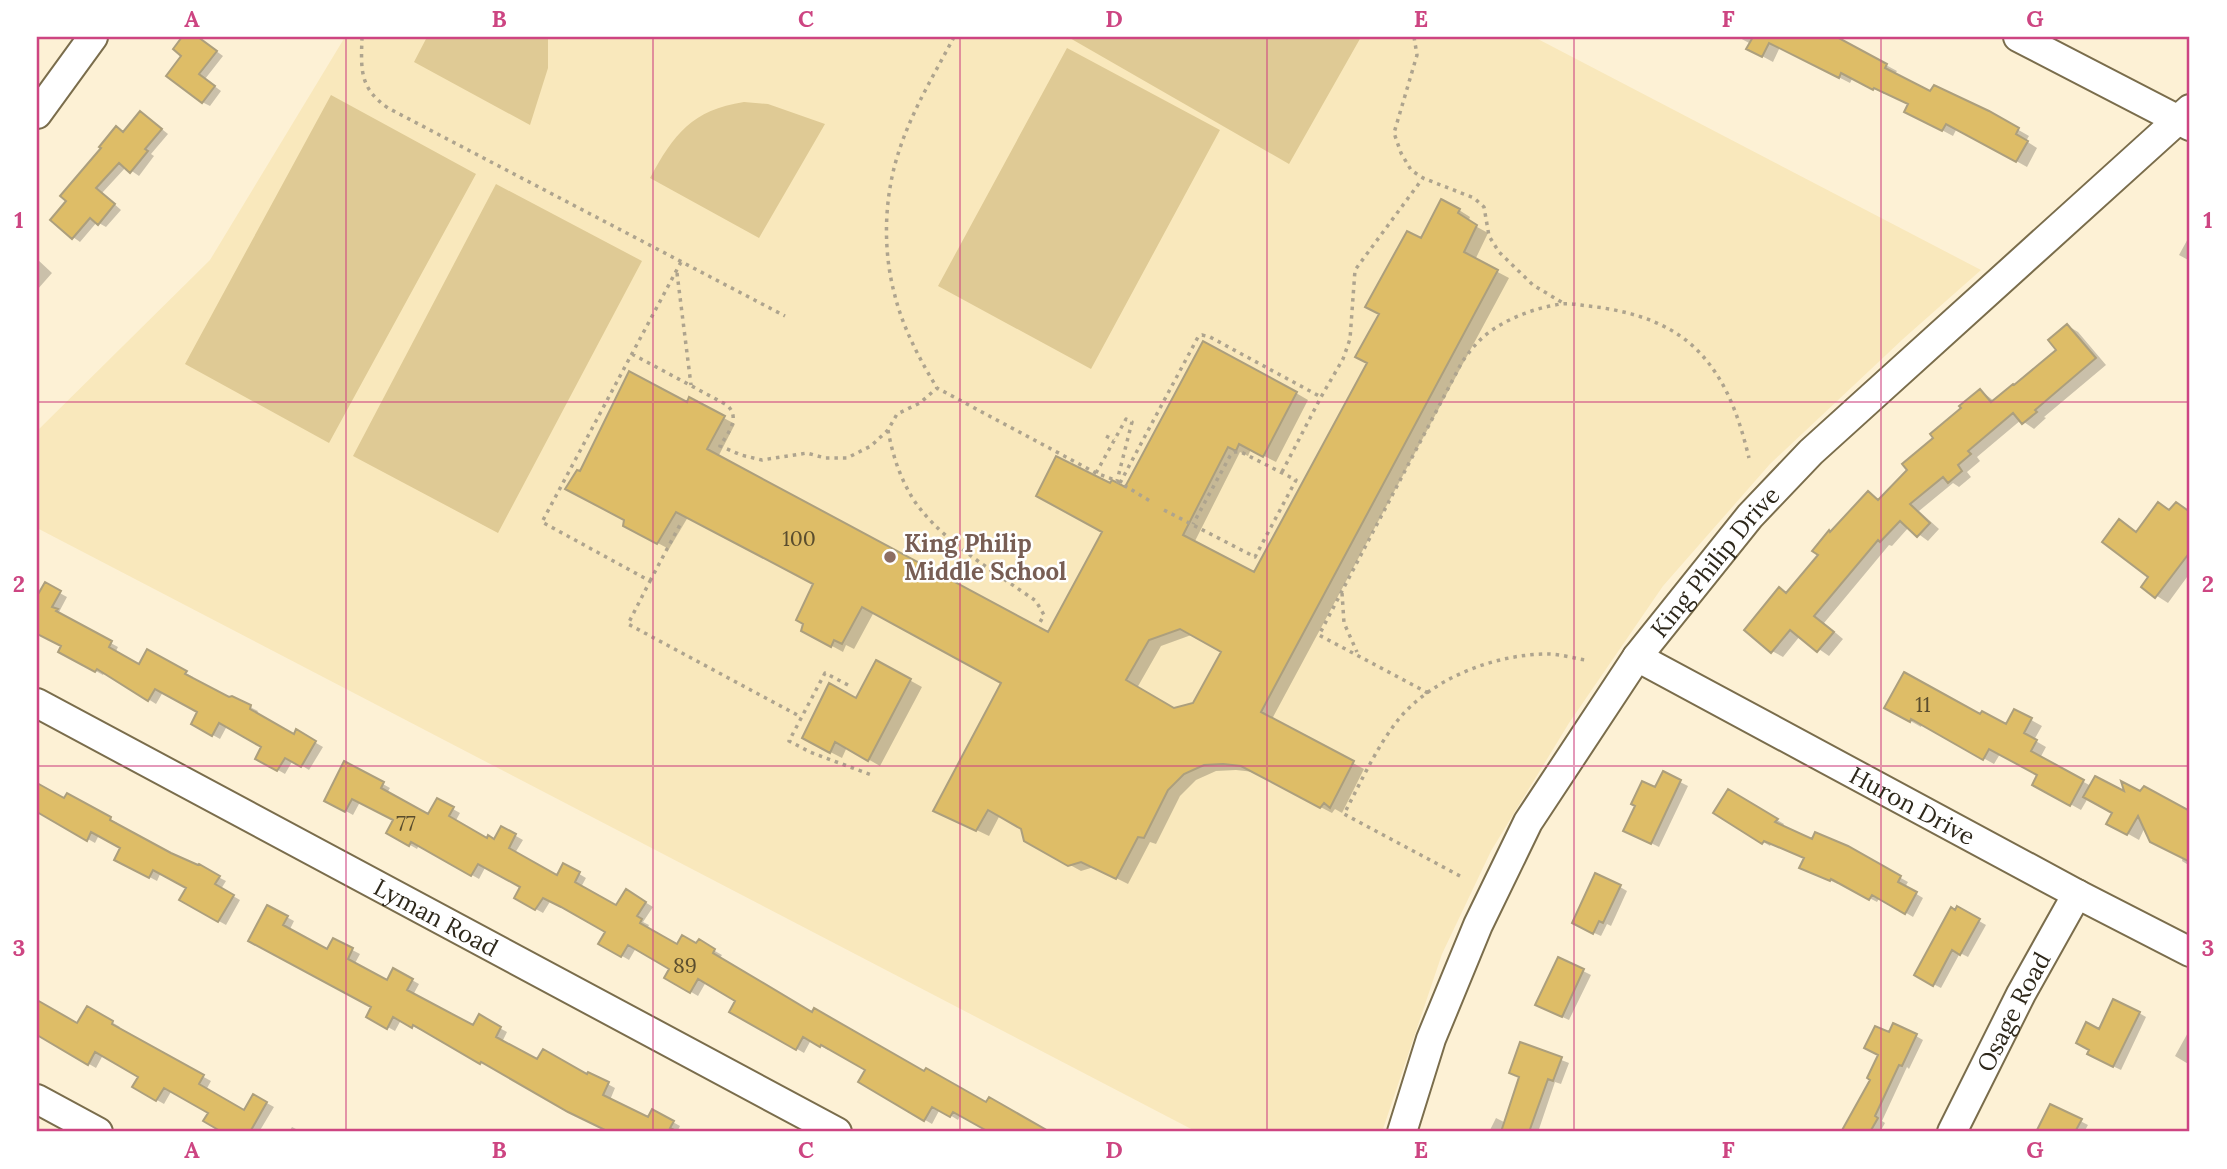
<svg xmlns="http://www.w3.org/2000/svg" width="2227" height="1169" font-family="Lora,serif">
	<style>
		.built { fill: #f9e8bc }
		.green { fill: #dfca95 }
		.shadow { fill: #0003; fill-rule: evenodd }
		.building { fill: #debd67; stroke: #ac9f7d; stroke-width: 2; fill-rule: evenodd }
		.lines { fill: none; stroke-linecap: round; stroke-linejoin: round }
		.minor-casing { stroke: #7a6d4c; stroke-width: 32 }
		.path { stroke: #aea48e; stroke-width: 3.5; stroke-dasharray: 3.5 5; stroke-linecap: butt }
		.minor { stroke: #fff; stroke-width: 28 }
		.grid { fill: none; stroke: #cd4582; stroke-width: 2; stroke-opacity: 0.55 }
		.education-dot { fill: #8d6e63; stroke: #fff; stroke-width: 2.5 }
		.labels { text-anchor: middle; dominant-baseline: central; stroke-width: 5; stroke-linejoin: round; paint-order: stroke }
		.number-label { font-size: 21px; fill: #5a4d2e }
		.education-label { font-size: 24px; font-weight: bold; fill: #785e54; stroke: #fff; text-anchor: start }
		.street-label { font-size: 24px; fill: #2e281b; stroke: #fff }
		.neatline { fill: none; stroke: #cd4582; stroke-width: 2.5 }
		.grid-label { font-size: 23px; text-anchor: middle; font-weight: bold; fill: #cd4582 }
	</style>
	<rect width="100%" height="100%" fill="#fdf1d5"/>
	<path class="built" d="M 345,37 L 1534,37 L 1981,270 L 1903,339 L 1770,464 L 1663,586 L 1569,723 L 1491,851 L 1442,954 L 1382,1132 L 1197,1132 L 37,528 L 37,431 L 210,260 Z"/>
	<path class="green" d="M 427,37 L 548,37 L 548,68 L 530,125 L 414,62 Z
		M 1068,37 L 1361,37 L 1289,164 Z
		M 1067,48 L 1220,130 L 1091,369 L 938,286 Z
		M 331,95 L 476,174 L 329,443 L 185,364 Z
		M 744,102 L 768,104 L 825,124 L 759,238 L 650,178 C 674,134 692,110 744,102 Z
		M 496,184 L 642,261 L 498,533 L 353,456 Z"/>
	<path class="shadow" d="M 185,37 L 197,37 L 223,56 L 205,79 L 221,91 L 210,106 L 202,102 L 184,55 L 175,49 Z
		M 1738,37 L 1834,37 L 1897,71 L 1894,75 L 1931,93 L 1989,113 L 2029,136 L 2026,141 L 2037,148 L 2027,167 L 1957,128 L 1953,136 L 1917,117 L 1910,104 L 1885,92 L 1884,94 L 1853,77 L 1850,83 L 1780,47 L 1773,62 L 1749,49 L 1751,44 Z
		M 148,118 L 168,134 L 151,154 L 154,156 L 139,176 L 126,167 L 102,193 L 121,210 L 106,227 L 97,222 L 80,242 L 73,237 L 68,201 L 116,128 L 123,132 Z
		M 1459,210 L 1470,217 L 1468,222 L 1488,233 L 1475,260 L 1509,278 L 1272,719 L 1364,769 L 1342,813 L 1335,809 L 1332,813 L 1254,772 L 1236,770 L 1216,771 L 1196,780 L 1180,796 L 1156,844 L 1150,842 L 1128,884 L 1094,867 L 1081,871 L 1025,840 L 1022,828 L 1000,815 L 989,836 L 947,816 L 1004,682 L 874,612 L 854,649 L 846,645 L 843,652 L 803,630 L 815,584 L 688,517 L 669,549 L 637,532 L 581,473 L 687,405 L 690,400 L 735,424 L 718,457 L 1049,634 L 1104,531 L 1110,485 L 1126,489 L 1296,393 L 1308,400 L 1276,462 L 1251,449 L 1248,456 L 1240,452 L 1194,543 L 1254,575 L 1369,363 L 1421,241 ZM 1194,634 L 1224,652 L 1194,704 L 1174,710 L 1137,688 L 1161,646 Z
		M 2190,235 L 2190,261 L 2179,255 Z
		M 37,259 L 52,273 L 37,290 Z
		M 2068,326 L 2078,332 L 2106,365 L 2044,417 L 2046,418 L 2034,429 L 2021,420 L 1977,457 L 1980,461 L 1967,472 L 1971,477 L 1959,487 L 1953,483 L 1919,511 L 1939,529 L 1928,541 L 1909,527 L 1892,546 L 1889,545 L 1824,623 L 1843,639 L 1829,656 L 1800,636 L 1783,657 L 1772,651 L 1780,589 L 1788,594 L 1820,555 L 1831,534 L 1868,493 L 1880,501 L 1935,438 L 1981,391 L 1994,401 L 2059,350 Z
		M 2176,504 L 2190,512 L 2190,573 L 2168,603 L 2143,587 L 2151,577 L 2131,528 L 2137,533 L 2171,511 Z
		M 45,585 L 67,597 L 59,612 L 64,615 L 63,617 L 118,647 L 115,653 L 139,666 L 148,651 L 193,677 L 192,679 L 229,699 L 232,698 L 258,711 L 256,714 L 295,736 L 297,732 L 323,747 L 309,770 L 293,760 L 285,774 L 257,758 L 264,746 L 227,726 L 220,739 L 193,724 L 199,712 L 163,692 L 156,704 L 105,672 L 103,675 L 60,651 L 63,646 L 37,631 L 37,600 Z
		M 877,662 L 922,687 L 880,766 L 847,747 L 842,758 L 815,744 L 857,700 Z
		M 1886,707 L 1980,717 L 2007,726 L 2015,711 L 2042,726 L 2034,740 L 2046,747 L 2040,758 L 2091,786 L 2127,794 L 2141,794 L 2144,788 L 2190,813 L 2190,866 L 2182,861 L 2183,857 L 2145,827 L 2139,840 L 2109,823 L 2114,813 L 2088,798 L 2081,810 L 2034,784 L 2039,775 L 2000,754 L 1994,764 L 1922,724 L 1921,727 Z
		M 345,763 L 390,788 L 387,793 L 428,816 L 437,800 L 460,813 L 455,822 L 487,840 L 495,841 L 502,828 L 523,840 L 515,853 L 558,877 L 564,865 L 586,878 L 581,887 L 617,907 L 627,891 L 653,907 L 643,922 L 649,925 L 647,929 L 678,947 L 697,946 L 699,942 L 722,955 L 719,959 L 813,1014 L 987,1104 L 990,1099 L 1047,1132 L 993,1132 L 961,1114 L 958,1120 L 940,1109 L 932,1124 L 861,1082 L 867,1070 L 829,1048 L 828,1050 L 811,1040 L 804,1053 L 731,1011 L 738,1000 L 706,982 L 698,996 L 666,977 L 671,969 L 636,948 L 629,960 L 600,943 L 607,931 L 551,900 L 543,913 L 516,898 L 522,886 L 486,866 L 479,879 L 419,845 L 417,849 L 388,832 L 395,820 L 360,802 L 353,815 L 326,800 Z
		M 1664,774 L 1688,786 L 1659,847 L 1633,834 Z
		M 37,785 L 65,801 L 68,795 L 117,823 L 116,825 L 226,881 L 221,889 L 240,900 L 226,925 L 181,900 L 188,887 L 161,872 L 157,881 L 116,859 L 122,848 L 99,835 L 95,843 L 38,811 L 37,814 Z
		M 1728,791 L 1784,824 L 1782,827 L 1813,841 L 1847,848 L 1908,882 L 1905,887 L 1923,898 L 1913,917 L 1880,897 L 1877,902 L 1839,882 L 1838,884 L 1809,871 L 1805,858 L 1772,843 L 1770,846 L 1715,813 Z
		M 1620,887 L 1627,891 L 1611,926 L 1607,924 L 1601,936 L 1581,927 Z
		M 268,907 L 294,921 L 289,931 L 328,951 L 333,940 L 360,954 L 354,965 L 387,982 L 394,970 L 419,984 L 413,995 L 473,1027 L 479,1017 L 507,1032 L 502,1042 L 538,1062 L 588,1077 L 589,1074 L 615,1088 L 610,1100 L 648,1119 L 653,1111 L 680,1126 L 677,1132 L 611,1132 L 578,1116 L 489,1064 L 488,1066 L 421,1028 L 420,1030 L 401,1020 L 395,1031 L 368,1016 L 374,1007 L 250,940 Z
		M 1958,909 L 1986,925 L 1968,957 L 1960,953 L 1941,988 L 1916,975 Z
		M 1559,959 L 1591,975 L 1569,1020 L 1545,1009 Z
		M 37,1002 L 78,1025 L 88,1008 L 120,1027 L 118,1030 L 211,1081 L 206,1090 L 244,1112 L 254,1096 L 274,1107 L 259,1132 L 225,1132 L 205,1121 L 210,1112 L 172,1090 L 164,1104 L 134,1087 L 140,1076 L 103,1055 L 96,1068 L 37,1034 Z
		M 2139,1013 L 2146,1017 L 2121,1070 L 2096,1058 L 2099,1031 Z
		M 2190,1029 L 2190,1065 L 2175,1056 Z
		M 1916,1036 L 1923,1040 L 1909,1069 L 1907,1067 L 1882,1121 L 1885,1123 L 1880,1132 L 1843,1132 L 1872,1079 Z
		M 1521,1044 L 1569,1063 L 1561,1084 L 1555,1082 L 1538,1132 L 1489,1132 L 1496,1118 L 1506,1123 L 1521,1078 L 1511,1073 Z
		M 2051,1106 L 2088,1125 L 2084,1132 L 2038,1132 Z
		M 292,1127 L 302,1132 L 289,1132 Z"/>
	<path class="building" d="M 182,37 L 198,37 L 217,51 L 199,74 L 215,86 L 202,103 L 166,76 L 181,56 L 173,49 Z
		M 1753,37 L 1837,37 L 1887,64 L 1885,68 L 1930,91 L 1934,85 L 1989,111 L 2019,128 L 2016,134 L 2028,141 L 2016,162 L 1946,124 L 1942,131 L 1904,112 L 1908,104 L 1874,88 L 1873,90 L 1841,73 L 1839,78 L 1769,43 L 1762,57 L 1746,49 Z
		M 140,111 L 162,129 L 145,149 L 148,151 L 130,173 L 119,163 L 96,188 L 115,204 L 98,225 L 90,218 L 72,239 L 50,220 L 66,201 L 60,196 L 101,148 L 99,147 L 116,126 L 123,132 Z
		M 1441,199 L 1460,209 L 1458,213 L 1477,225 L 1464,252 L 1498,270 L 1261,712 L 1354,761 L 1330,808 L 1324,803 L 1320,808 L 1241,766 L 1223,764 L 1204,765 L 1184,774 L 1168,790 L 1144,838 L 1138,837 L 1116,879 L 1081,862 L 1068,866 L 1024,841 L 1021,829 L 988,810 L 976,831 L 933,811 L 1001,683 L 862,607 L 842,644 L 834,640 L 831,647 L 801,631 L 803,624 L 796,620 L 813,584 L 676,512 L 657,544 L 623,526 L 624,520 L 565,489 L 577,470 L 580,471 L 629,371 L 687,402 L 689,397 L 725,416 L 707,449 L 1048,632 L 1102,532 L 1036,496 L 1056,456 L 1110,483 L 1112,480 L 1125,487 L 1203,341 L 1297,392 L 1263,457 L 1239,444 L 1236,451 L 1228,447 L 1183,535 L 1254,572 L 1367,363 L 1355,357 L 1379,314 L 1365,307 L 1407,231 L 1421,238 ZM 1180,629 L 1221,652 L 1193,703 L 1174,708 L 1126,680 L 1149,640 Z
		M 2067,324 L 2096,358 L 2035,410 L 2037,412 L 2022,424 L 2013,413 L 1968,451 L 1971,454 L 1958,465 L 1962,471 L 1948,483 L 1943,477 L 1910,504 L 1930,523 L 1917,537 L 1900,521 L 1880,542 L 1878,540 L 1814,616 L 1834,632 L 1817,652 L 1790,630 L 1771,653 L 1744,630 L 1779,587 L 1786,593 L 1818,555 L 1812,551 L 1829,530 L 1830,532 L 1868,491 L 1878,500 L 1907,470 L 1902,464 L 1933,438 L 1930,434 L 1961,408 L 1959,406 L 1980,389 L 1991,402 L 2013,384 L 2014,385 L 2056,350 L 2048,340 Z
		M 2158,502 L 2169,510 L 2176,502 L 2190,512 L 2190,552 L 2155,598 L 2141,587 L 2148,577 L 2102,542 L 2119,519 L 2136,532 Z
		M 45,582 L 61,591 L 52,607 L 58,609 L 56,611 L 112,641 L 109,647 L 139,664 L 147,649 L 187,671 L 185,674 L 229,697 L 232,696 L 251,705 L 250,709 L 294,734 L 296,729 L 316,741 L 301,767 L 285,758 L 277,771 L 255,759 L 261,747 L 219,723 L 212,736 L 191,724 L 197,712 L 155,689 L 148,701 L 97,669 L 95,672 L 58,652 L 61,646 L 37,634 L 37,596 Z
		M 876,660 L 911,679 L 868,761 L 835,742 L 830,753 L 802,738 L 829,683 L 856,698 Z
		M 1904,672 L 1980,714 L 1982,711 L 2006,724 L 2014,709 L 2032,718 L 2024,733 L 2037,740 L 2031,751 L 2084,780 L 2070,806 L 2032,785 L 2037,775 L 1989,749 L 1983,760 L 1911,719 L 1910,722 L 1884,708 Z
		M 344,761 L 384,782 L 381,788 L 428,814 L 437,798 L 454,807 L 449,816 L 487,838 L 488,835 L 494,839 L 501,826 L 516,834 L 509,848 L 557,875 L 563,863 L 580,872 L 575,882 L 616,905 L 626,889 L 646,902 L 637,916 L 642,919 L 640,923 L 677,944 L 682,935 L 696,943 L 699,939 L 715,949 L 713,953 L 812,1012 L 814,1008 L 924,1071 L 926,1068 L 986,1102 L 989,1097 L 1050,1132 L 989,1132 L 953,1112 L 950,1117 L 932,1107 L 924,1121 L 858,1082 L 865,1070 L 821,1045 L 820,1047 L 803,1037 L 796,1050 L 729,1012 L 735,1001 L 698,979 L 690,993 L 664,978 L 669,969 L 628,945 L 621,957 L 598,944 L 605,932 L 561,907 L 543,898 L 535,910 L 514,898 L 520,887 L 478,864 L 471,876 L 411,842 L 409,846 L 386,833 L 393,820 L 352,799 L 345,812 L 324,801 Z
		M 1663,771 L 1681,780 L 1651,844 L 1623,831 L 1635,806 L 1631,804 L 1642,781 L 1655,787 Z
		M 2095,776 L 2124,791 L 2121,781 L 2140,791 L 2144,786 L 2190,811 L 2190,862 L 2150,842 L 2138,816 L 2127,835 L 2106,824 L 2112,813 L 2083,797 Z
		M 37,783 L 64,798 L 67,793 L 111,817 L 110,820 L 171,853 L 198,865 L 199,864 L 220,876 L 215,884 L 234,895 L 218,922 L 179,900 L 186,888 L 153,870 L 149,878 L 114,860 L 120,848 L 91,832 L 87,841 L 37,812 Z
		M 1728,789 L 1778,819 L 1775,822 L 1812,839 L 1815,832 L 1848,846 L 1901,876 L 1898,882 L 1917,892 L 1905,914 L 1872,895 L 1869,900 L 1831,879 L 1830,881 L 1799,868 L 1804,858 L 1764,841 L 1762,844 L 1713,813 Z
		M 1595,873 L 1621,885 L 1603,923 L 1599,921 L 1593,934 L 1572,923 Z
		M 267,905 L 288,916 L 283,925 L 327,949 L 333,938 L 353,948 L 348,959 L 387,980 L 393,968 L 413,979 L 407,990 L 473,1025 L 479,1014 L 501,1027 L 496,1037 L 537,1059 L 543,1049 L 587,1074 L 588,1072 L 609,1082 L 603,1095 L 648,1117 L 652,1109 L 674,1121 L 670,1128 L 678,1132 L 609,1132 L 568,1112 L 481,1062 L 480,1064 L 413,1025 L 412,1028 L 393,1017 L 387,1029 L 366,1017 L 371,1007 L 248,941 Z
		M 1957,906 L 1980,919 L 1960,955 L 1952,950 L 1933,986 L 1914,975 L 1951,907 L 1955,910 Z
		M 1558,957 L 1584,969 L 1562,1017 L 1535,1005 Z
		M 2113,999 L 2140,1012 L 2113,1067 L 2087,1054 L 2089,1050 L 2076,1043 L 2086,1022 L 2099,1029 Z
		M 37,1000 L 77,1023 L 87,1006 L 113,1021 L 112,1024 L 204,1075 L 199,1084 L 244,1110 L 253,1094 L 267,1102 L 250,1132 L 222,1132 L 203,1121 L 208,1113 L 164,1088 L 156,1101 L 132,1087 L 138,1077 L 95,1052 L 88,1065 L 37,1035 Z
		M 1893,1023 L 1917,1034 L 1902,1066 L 1899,1065 L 1875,1116 L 1878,1118 L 1870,1132 L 1841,1132 L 1870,1080 L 1867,1078 L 1878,1055 L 1864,1048 L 1875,1026 L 1889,1032 Z
		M 1520,1042 L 1562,1057 L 1553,1081 L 1548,1079 L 1529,1132 L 1501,1132 L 1519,1077 L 1509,1073 Z
		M 2050,1104 L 2082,1119 L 2075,1132 L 2036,1132 Z"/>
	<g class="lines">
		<g class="minor-casing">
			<g id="minor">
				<path d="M 2018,37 L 2190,126"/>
				<path d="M 37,114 L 93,37"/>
				<path id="s1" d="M 1637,657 L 2077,894 L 2190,952"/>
				<path id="s2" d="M 37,703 L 837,1132"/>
				<path d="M 37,1099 L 98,1132"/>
				<path id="s3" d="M 1402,1132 L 1431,1039 L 1478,925 L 1528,822 L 1637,657 L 1750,516 L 1811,452 L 2190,109"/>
				<path id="s4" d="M 1952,1132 L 2021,994 L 2077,894"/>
			</g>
		</g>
		<path class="path" d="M 362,37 C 361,69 359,88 388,108 L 785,316
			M 954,37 C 935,73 913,109 900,148 C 884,194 882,249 895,296 C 903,328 920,360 937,388 L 1096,473 L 1117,481 L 1150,501
			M 1414,37 L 1417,55 L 1394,133 L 1401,153 L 1411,170 L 1423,178 L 1474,198 L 1484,207 L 1489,236 L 1499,252 L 1533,285 L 1563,303
			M 681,262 L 542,522 L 650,581 L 628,624 L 801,717
			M 677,273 L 691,385
			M 632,354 L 727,405 C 741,418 728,433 720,446 L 741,455 L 762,460 L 807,453 L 825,458 L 847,458 L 871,446 L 888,430 L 897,414 L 920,403 L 937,388
			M 888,430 C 892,452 898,472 909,492 C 932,535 996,573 1036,601 L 1044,615 L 1039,624
			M 1106,436 L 1114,440
			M 1282,472 L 1321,397 L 1343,359 L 1350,339 L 1355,270 L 1423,178
			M 1096,473 L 1126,419 L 1132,422 L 1117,481
			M 1120,483 L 1198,337 L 1202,335 L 1210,337 L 1321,397
			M 1164,510 L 1255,557 L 1296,480 L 1241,452 L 1234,452 L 1230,456 L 1193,524
			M 650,581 L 682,521
			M 1342,593 L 1344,623 L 1357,652
			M 848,685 L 825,673 L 789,741 L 810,752 L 874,776
			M 1428,693 L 1319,635 L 1462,362 C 1467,355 1473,347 1479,341 C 1499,321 1533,308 1561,304 C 1570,303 1579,305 1588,306 C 1626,310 1667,321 1695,348 C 1726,378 1739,417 1749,458
			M 1460,876 L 1344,814 C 1361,782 1376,748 1398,720 C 1432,678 1495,654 1548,654 C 1560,654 1573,658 1585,660"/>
		<use href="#minor" class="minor"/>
	</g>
	<path class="grid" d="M 346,37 L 346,1132M 653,37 L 653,1132M 960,37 L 960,1132M 1267,37 L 1267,1132M 1574,37 L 1574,1132M 1881,37 L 1881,1132M 37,402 L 2190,402M 37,766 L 2190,766"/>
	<circle class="education-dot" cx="890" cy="557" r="7"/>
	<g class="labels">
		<g class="number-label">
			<text x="799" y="538">100</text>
			<text x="1923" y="704">11</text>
			<text x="406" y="823">77</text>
			<text x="685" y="965">89</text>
		</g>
		<g class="education-label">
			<text x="904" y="543">King Philip<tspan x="904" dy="28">Middle School</tspan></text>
		</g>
		<g class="street-label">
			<text stroke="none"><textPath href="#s3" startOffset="656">King Philip Drive</textPath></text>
			<text stroke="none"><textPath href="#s1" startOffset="313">Huron Drive</textPath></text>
			<text stroke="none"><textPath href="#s2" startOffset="453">Lyman Road</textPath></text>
			<text stroke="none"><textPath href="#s4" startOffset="135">Osage Road</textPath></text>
		</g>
	</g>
	<rect width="2227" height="1169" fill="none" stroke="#ffffff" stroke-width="77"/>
	<rect x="38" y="38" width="2150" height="1092" class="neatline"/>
	<g class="grid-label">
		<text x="192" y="27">A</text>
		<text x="499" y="27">B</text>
		<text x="806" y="27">C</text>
		<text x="1114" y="27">D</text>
		<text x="1421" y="27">E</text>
		<text x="1728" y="27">F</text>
		<text x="2035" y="27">G</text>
		<text x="19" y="228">1</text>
		<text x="2208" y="228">1</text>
		<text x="19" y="592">2</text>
		<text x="2208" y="592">2</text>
		<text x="19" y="956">3</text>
		<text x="2208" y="956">3</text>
		<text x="192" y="1158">A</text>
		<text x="499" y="1158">B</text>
		<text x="806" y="1158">C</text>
		<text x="1114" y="1158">D</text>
		<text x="1421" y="1158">E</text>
		<text x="1728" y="1158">F</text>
		<text x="2035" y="1158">G</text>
	</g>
</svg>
